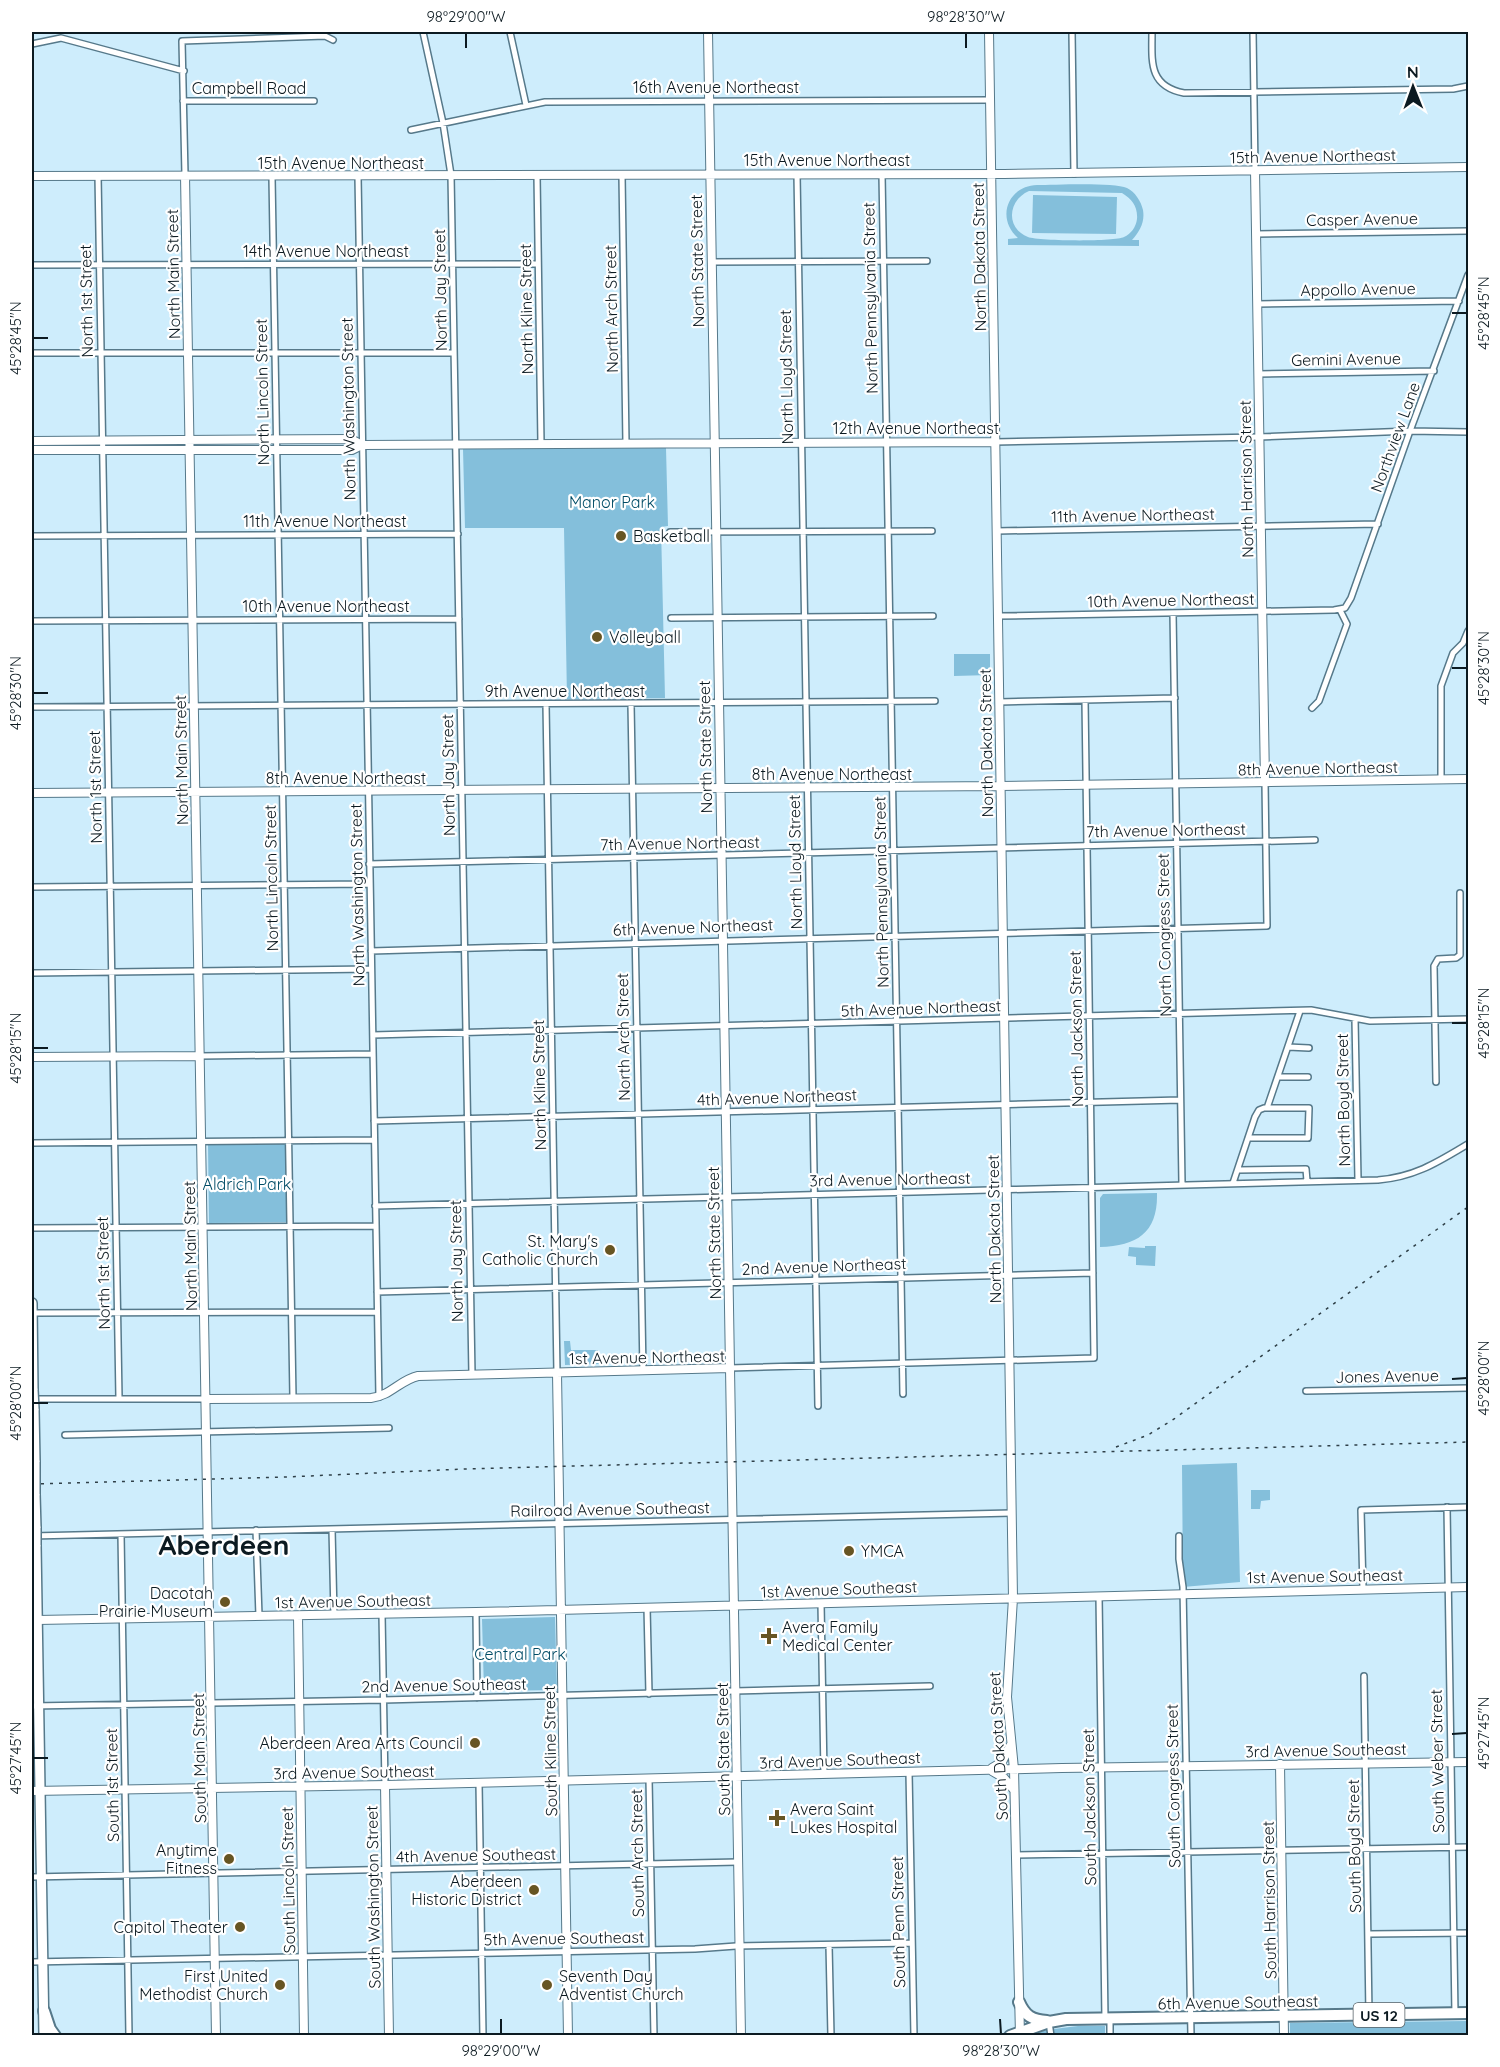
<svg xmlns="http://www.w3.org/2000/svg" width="1500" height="2067" font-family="Quicksand,sans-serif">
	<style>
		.green { fill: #84bfdb; fill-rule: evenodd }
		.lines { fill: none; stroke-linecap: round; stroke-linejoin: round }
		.street-casing { stroke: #56798a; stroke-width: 8 }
		.secondary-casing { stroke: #56798a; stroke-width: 10 }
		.primary-casing { stroke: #56798a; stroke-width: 12 }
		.highway-casing { stroke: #56798a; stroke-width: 14 }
		.street { stroke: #fff; stroke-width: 5 }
		.secondary { stroke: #fff; stroke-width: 8 }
		.primary { stroke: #fff; stroke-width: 9 }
		.highway { stroke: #fff; stroke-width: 10 }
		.rail { stroke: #2f4048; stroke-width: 1.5; stroke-dasharray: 3 6; stroke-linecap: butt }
		.primary-bridge-casing { stroke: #56798a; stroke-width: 12; stroke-linecap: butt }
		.primary-bridge { stroke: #fff; stroke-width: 9 }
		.ticks { fill: none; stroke: #0c1a21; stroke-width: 2 }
		.poi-dot { fill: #675523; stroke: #fff; stroke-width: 2 }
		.labels { text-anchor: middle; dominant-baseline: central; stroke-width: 4.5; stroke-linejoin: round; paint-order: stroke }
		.shield { fill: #fff; stroke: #555f64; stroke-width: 1.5 }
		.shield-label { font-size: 15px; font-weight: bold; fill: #0c1a21 }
		.street-label { font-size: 16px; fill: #0c1a21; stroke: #fff }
		.park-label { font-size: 16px; fill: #004c66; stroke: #fff }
		.poi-label { font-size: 16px; fill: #0c1a21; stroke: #fff; text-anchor: end }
		.town-label { font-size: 28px; font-weight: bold; fill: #0c1a21; stroke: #fff }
		.neatline { fill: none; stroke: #0c1a21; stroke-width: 2 }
		.ticks-label { font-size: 15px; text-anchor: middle; fill: #0c1a21 }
	</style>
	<rect width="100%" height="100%" fill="#ceedfc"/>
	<path class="green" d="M 1037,185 C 1054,185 1114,182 1127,188 C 1135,192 1141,201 1143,210 C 1145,222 1140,231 1132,240 L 1139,240 L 1139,246 L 1008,245 L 1008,239 L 1018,238 C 996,219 1007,186 1037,185 ZM 1029,191 L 1122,193 C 1132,199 1138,207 1137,219 C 1136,227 1131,234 1124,237 C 1114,242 1038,241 1028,237 C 1005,228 1008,200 1029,191 Z
		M 1033,195 L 1117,197 L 1116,234 L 1032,233 Z
		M 666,448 L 668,526 L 661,527 L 665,698 L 567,699 L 564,528 L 465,528 L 463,449 Z
		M 954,654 L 990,654 L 990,675 L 954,676 Z
		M 286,1144 L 287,1222 L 209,1223 L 208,1145 Z
		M 1157,1193 C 1158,1232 1138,1246 1100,1247 L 1100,1198 L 1103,1194 Z
		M 1145,1246 L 1156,1246 L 1155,1266 L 1136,1265 L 1136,1257 L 1128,1256 L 1129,1247 L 1145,1248 Z
		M 564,1341 L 570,1341 L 571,1350 L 598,1350 L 599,1364 L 565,1365 Z
		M 1237,1463 L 1240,1582 L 1183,1587 L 1182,1465 Z
		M 1251,1490 L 1270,1490 L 1270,1500 L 1261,1501 L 1260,1509 L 1251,1509 Z
		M 555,1617 L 557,1690 L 484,1691 L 482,1619 Z
		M 1468,2021 L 1468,2035 L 1290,2035 L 1290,2023 Z
		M 1078,2026 L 1105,2026 L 1105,2035 L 1029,2036 L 1046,2030 Z"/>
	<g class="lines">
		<g class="street-casing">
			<path id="street" d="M 423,32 L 443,123 L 451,175 L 472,1375
				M 510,32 L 526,105
				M 1072,32 L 1074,174
				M 1152,32 C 1152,61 1148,86 1184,93 L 1453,89 L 1468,86
				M 1253,32 L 1255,170
				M 32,44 L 61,38 L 184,71
				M 183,101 L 314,101
				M 411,130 L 545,102 L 990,100
				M 797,174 L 818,1406
				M 882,174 L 903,1394
				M 98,175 L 119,1398
				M 185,175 L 182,41 L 325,36 L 333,40
				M 537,175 L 541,443
				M 622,175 L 626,443
				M 358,176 L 379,1397
				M 272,177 L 293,1398
				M 1256,234 L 1468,231
				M 711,262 L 927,261
				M 32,265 L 538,264
				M 1257,304 L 1459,301
				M 32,353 L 454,353
				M 1258,374 L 1434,371
				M 995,442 L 1259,437 L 1410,431 L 1468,432
				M 997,531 L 1378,524
				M 670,532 L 932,531
				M 32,536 L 458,534
				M 1173,613 L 1182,1184
				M 998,616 L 1334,610 L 1345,608 L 1351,598 L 1410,431 L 1468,275
				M 671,618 L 933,616
				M 32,621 L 459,619
				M 999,702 L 1175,698
				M 546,704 L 557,1373
				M 631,704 L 643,1371
				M 32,707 L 935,701
				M 1312,708 L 1319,701 L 1347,624 L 1340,610
				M 1441,779 L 1441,686 L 1453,653 L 1463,643 L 1468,631
				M 369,864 L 1315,840
				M 32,887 L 370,884
				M 371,951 L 1267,926 L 1265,782
				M 32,973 L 371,969
				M 1355,1019 L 1358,1180
				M 373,1035 L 1311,1010 L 1370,1021 L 1468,1019
				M 1288,1047 L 1309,1048
				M 200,1056 L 373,1054
				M 1278,1077 L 1308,1077
				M 1436,1082 L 1434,966 L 1438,959 L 1456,958 L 1460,955 L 1460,893
				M 1267,1108 L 1300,1011
				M 374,1121 L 1180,1100
				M 32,1143 L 374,1140
				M 1238,1170 L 1306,1169 L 1307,1181
				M 1233,1183 L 1255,1117 L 1259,1110 L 1264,1108 L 1309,1108 L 1308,1138 L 1248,1138
				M 375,1206 L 1378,1180 C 1415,1177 1438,1162 1468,1144
				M 32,1228 L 376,1226
				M 377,1292 L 1093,1273
				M 32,1313 L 377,1312
				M 730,1368 L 1094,1358 L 1085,700
				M 1306,1391 L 1468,1388
				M 32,1399 L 206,1399
				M 65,1435 L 389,1428
				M 1447,1507 L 1455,2014
				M 332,1529 L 334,1615
				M 256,1530 L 259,1616
				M 121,1534 L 129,2036
				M 32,1536 L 1012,1513
				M 1179,1536 L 1179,1559 L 1183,1587 L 1191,2036
				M 1363,1589 L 1361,1510 L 1468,1507
				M 1099,1596 L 1105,2019
				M 821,1603 L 824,1774
				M 647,1607 L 649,1694
				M 476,1612 L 477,1698
				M 382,1614 L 385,1785
				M 1364,1676 L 1369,2015
				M 32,1706 L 383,1700 L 930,1686
				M 909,1772 L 914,2036
				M 649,1779 L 654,2036
				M 479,1783 L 483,2036
				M 1016,1855 L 1468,1847
				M 32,1877 L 738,1862
				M 1369,1934 L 1468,1933
				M 829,1945 L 831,2036
				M 32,1962 L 695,1949 L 736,1946 L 912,1943
				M 1110,2019 L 1110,2036
				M 1049,2022 L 1051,2036"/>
		</g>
		<g class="secondary-casing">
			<path id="secondary" d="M 708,32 L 741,2036
				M 989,32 L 1013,1598 L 1007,1697 L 1014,1769 L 1020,2036
				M 1255,170 L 1265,782
				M 185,175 L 216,2036
				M 32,176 L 1004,174 L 1468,167
				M 32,441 L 351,439 L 362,445
				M 32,450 L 352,450 L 362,445 L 995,442
				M 32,793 L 1000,786 L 1468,779
				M 32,1057 L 200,1056
				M 557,1373 L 568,2036
				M 206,1399 L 371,1398 C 390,1396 400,1380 418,1376 L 730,1368
				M 298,1616 L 304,2036
				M 37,1620 L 476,1612 L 1468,1587
				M 1280,1764 L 1284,2036
				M 992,1768 L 1002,1762 L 1010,1746
				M 992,1771 L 1004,1778 L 1014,1790
				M 385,1785 L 389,2036
				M 32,1791 L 387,1785 L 1062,1768 L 1468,1762"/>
		</g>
		<g class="primary-casing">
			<path id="primary" d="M 32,1303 L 33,1390
				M 34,1409 L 35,1462
				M 35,1494 L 36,1528
				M 36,1545 L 44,2036"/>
		</g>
		<g class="highway-casing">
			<path id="highway" d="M 1019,2002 C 1025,2016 1032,2020 1047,2021
				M 44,2011 L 50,2029 L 55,2036
				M 1010,2036 L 1049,2022 L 1066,2019 L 1468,2013"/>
		</g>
		<use href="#street" class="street"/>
		<use href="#secondary" class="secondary"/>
		<use href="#primary" class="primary"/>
		<use href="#highway" class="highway"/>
		<path class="rail" d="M 1116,1447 L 1148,1435 L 1174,1419 L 1468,1207
			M 32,1484 L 286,1477 L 464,1469 L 1468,1442"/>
		<g class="primary-bridge-casing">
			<path id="primary-bridge" d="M 33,1390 L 34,1409
				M 35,1462 L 35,1494
				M 36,1528 L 36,1545"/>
		</g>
		<use href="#primary-bridge" class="primary-bridge"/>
	</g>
	<path class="ticks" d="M 466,33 L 466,48M 966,33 L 966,48M 1452,313 L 1467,313M 33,338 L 48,338M 1452,668 L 1467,668M 33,693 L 48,693M 1452,1023 L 1467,1023M 33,1048 L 48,1048M 1452,1379 L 1467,1378M 33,1403 L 48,1403M 1452,1734 L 1467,1733M 33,1758 L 48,1758M 501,2019 L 501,2034M 1000,2019 L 1001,2034"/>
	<g class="poi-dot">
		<circle cx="621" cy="536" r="6"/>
		<circle cx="597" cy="637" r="6"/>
		<circle cx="610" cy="1250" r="6"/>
		<circle cx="849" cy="1551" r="6"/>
		<circle cx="225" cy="1602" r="6"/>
		<path d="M766 1627h6v6h6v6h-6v6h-6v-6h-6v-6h6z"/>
		<circle cx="475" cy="1743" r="6"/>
		<path d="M774 1809h6v6h6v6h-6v6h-6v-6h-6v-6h6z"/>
		<circle cx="229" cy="1859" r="6"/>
		<circle cx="534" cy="1890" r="6"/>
		<circle cx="240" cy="1927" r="6"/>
		<circle cx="280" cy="1985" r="6"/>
		<circle cx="547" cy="1985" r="6"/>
	</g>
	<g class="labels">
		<rect class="shield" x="1353.5" y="2003" width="51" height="24" rx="4.5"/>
		<g class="shield-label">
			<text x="1379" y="2015">US 12</text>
		</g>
		<g class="street-label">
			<text x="716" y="87">16th Avenue Northeast</text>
			<text x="249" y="88">Campbell Road</text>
			<text transform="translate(1313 156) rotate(-1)">15th Avenue Northeast</text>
			<text x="827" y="160">15th Avenue Northeast</text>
			<text x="341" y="163">15th Avenue Northeast</text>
			<text transform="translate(1362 219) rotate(-1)">Casper Avenue</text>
			<text x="326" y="251">14th Avenue Northeast</text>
			<text transform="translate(979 257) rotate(-91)">North Dakota Street</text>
			<text transform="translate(697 261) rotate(-91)">North State Street</text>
			<text transform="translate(173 274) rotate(-91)">North Main Street</text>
			<text transform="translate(1358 289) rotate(-1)">Appollo Avenue</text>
			<text transform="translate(440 290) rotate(-91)">North Jay Street</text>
			<text transform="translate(870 298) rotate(-91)">North Pennsylvania Street</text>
			<text transform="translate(86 301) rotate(-91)">North 1st Street</text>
			<text transform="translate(526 309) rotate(-91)">North Kline Street</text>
			<text transform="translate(611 309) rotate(-91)">North Arch Street</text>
			<text transform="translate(1346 359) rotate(-1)">Gemini Avenue</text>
			<text transform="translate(786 377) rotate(-91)">North Lloyd Street</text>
			<text transform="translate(262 392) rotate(-91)">North Lincoln Street</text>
			<text transform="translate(348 409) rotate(-91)">North Washington Street</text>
			<text x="916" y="428">12th Avenue Northeast</text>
			<text transform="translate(1395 437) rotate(-70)">Northview Lane</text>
			<text transform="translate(1246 479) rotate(-91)">North Harrison Street</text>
			<text transform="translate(1133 515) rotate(-1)">11th Avenue Northeast</text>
			<text x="325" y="521">11th Avenue Northeast</text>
			<text transform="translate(1171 600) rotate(-1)">10th Avenue Northeast</text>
			<text x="326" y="606">10th Avenue Northeast</text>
			<text x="565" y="691">9th Avenue Northeast</text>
			<text transform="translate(986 743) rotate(-91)">North Dakota Street</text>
			<text transform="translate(705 747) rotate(-91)">North State Street</text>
			<text transform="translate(181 760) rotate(-91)">North Main Street</text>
			<text transform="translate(1318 768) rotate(-1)">8th Avenue Northeast</text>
			<text x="832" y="774">8th Avenue Northeast</text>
			<text transform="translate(448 775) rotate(-91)">North Jay Street</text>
			<text x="346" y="778">8th Avenue Northeast</text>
			<text transform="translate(95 787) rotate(-91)">North 1st Street</text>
			<text transform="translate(1166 830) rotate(-1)">7th Avenue Northeast</text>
			<text transform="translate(680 843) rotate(-1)">7th Avenue Northeast</text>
			<text transform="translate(795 862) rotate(-91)">North Lloyd Street</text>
			<text transform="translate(271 878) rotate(-91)">North Lincoln Street</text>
			<text transform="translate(881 892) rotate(-91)">North Pennsylvania Street</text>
			<text transform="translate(357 895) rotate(-91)">North Washington Street</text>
			<text transform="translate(693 927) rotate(-2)">6th Avenue Northeast</text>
			<text transform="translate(1164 935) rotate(-91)">North Congress Street</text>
			<text transform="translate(921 1008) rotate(-2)">5th Avenue Northeast</text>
			<text transform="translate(1076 1029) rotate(-91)">North Jackson Street</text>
			<text transform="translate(623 1037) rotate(-91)">North Arch Street</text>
			<text transform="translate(539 1085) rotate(-91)">North Kline Street</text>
			<text transform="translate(777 1097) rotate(-2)">4th Avenue Northeast</text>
			<text transform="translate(1343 1100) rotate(-91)">North Boyd Street</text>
			<text transform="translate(890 1179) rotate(-1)">3rd Avenue Northeast</text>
			<text transform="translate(994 1229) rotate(-91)">North Dakota Street</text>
			<text transform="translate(714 1233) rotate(-91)">North State Street</text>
			<text transform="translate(190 1246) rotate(-91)">North Main Street</text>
			<text transform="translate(456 1261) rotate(-91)">North Jay Street</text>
			<text transform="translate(824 1266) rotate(-2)">2nd Avenue Northeast</text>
			<text transform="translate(103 1273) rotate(-91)">North 1st Street</text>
			<text transform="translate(647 1357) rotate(-1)">1st Avenue Northeast</text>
			<text transform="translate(1387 1376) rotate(-1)">Jones Avenue</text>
			<text transform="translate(610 1509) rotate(-1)">Railroad Avenue Southeast</text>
			<text transform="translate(1325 1576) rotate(-1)">1st Avenue Southeast</text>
			<text transform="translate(839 1589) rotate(-2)">1st Avenue Southeast</text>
			<text transform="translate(353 1601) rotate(-1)">1st Avenue Southeast</text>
			<text transform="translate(444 1685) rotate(-1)">2nd Avenue Southeast</text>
			<text transform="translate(998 1746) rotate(-93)">South Dakota Street</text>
			<text transform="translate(723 1749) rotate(-91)">South State Street</text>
			<text transform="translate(1326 1750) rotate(-1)">3rd Avenue Southeast</text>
			<text transform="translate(550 1751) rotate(-91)">South Kline Street</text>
			<text transform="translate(199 1758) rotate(-91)">South Main Street</text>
			<text transform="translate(840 1760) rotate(-2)">3rd Avenue Southeast</text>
			<text transform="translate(1437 1761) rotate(-91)">South Weber Street</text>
			<text transform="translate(354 1772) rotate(-1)">3rd Avenue Southeast</text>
			<text transform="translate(112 1785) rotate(-91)">South 1st Street</text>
			<text transform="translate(1173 1786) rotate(-91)">South Congress Street</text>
			<text transform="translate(1089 1807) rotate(-91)">South Jackson Street</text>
			<text transform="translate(1354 1846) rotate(-91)">South Boyd Street</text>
			<text transform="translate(637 1853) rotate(-91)">South Arch Street</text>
			<text transform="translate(476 1855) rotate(-1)">4th Avenue Southeast</text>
			<text transform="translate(288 1880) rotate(-91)">South Lincoln Street</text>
			<text transform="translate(373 1897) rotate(-91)">South Washington Street</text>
			<text transform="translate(1269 1900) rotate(-91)">South Harrison Street</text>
			<text transform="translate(898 1922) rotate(-91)">South Penn Street</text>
			<text transform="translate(564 1938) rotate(-1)">5th Avenue Southeast</text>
			<text transform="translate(1238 2002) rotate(-1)">6th Avenue Southeast</text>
		</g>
		<g class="park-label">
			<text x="612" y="502">Manor Park</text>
			<text x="247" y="1184">Aldrich Park</text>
			<text x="520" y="1654">Central Park</text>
		</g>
		<g class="poi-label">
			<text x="633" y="536" text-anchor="start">Basketball</text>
			<text x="609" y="637" text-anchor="start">Volleyball</text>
			<text x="598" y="1241">St. Mary's<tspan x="598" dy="18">Catholic Church</tspan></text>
			<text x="861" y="1551" text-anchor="start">YMCA</text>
			<text x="213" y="1593">Dacotah<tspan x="213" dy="18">Prairie Museum</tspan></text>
			<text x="782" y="1627" text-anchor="start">Avera Family<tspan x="782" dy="18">Medical Center</tspan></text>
			<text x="463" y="1743">Aberdeen Area Arts Council</text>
			<text x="790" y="1809" text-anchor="start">Avera Saint<tspan x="790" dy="18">Lukes Hospital</tspan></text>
			<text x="217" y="1850">Anytime<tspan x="217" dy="18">Fitness</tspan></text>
			<text x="522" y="1881">Aberdeen<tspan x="522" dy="18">Historic District</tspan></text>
			<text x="228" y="1927">Capitol Theater</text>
			<text x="268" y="1976">First United<tspan x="268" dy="18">Methodist Church</tspan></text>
			<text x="559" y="1976" text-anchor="start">Seventh Day<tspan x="559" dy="18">Adventist Church</tspan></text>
		</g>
		<g class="town-label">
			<text x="224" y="1544">Aberdeen</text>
		</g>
	</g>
	<rect width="1500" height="2067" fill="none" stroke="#ffffff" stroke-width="66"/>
	<g transform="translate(1413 87) rotate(359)" stroke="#ffffff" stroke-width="4.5" paint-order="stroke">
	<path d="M0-4.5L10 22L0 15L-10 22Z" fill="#0c1a21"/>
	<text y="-9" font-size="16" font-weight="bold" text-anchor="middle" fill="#0c1a21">N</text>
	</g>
	<rect x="33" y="33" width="1434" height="2001" class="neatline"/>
	<g class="ticks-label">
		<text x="466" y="22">98°29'00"W</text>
		<text x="966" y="22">98°28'30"W</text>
		<text transform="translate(1484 313) rotate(-90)" y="5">45°28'45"N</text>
		<text transform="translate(16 338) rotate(-90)" y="5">45°28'45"N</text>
		<text transform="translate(1484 668) rotate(-90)" y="5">45°28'30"N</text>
		<text transform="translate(16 693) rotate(-90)" y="5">45°28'30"N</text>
		<text transform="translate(1484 1023) rotate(-90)" y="5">45°28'15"N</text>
		<text transform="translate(16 1048) rotate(-90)" y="5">45°28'15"N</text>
		<text transform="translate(1484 1378) rotate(-90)" y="5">45°28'00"N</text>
		<text transform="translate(16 1403) rotate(-90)" y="5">45°28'00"N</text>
		<text transform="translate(1484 1733) rotate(-90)" y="5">45°27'45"N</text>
		<text transform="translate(16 1758) rotate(-90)" y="5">45°27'45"N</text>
		<text x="501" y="2056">98°29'00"W</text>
		<text x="1001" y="2056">98°28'30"W</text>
	</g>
</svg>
